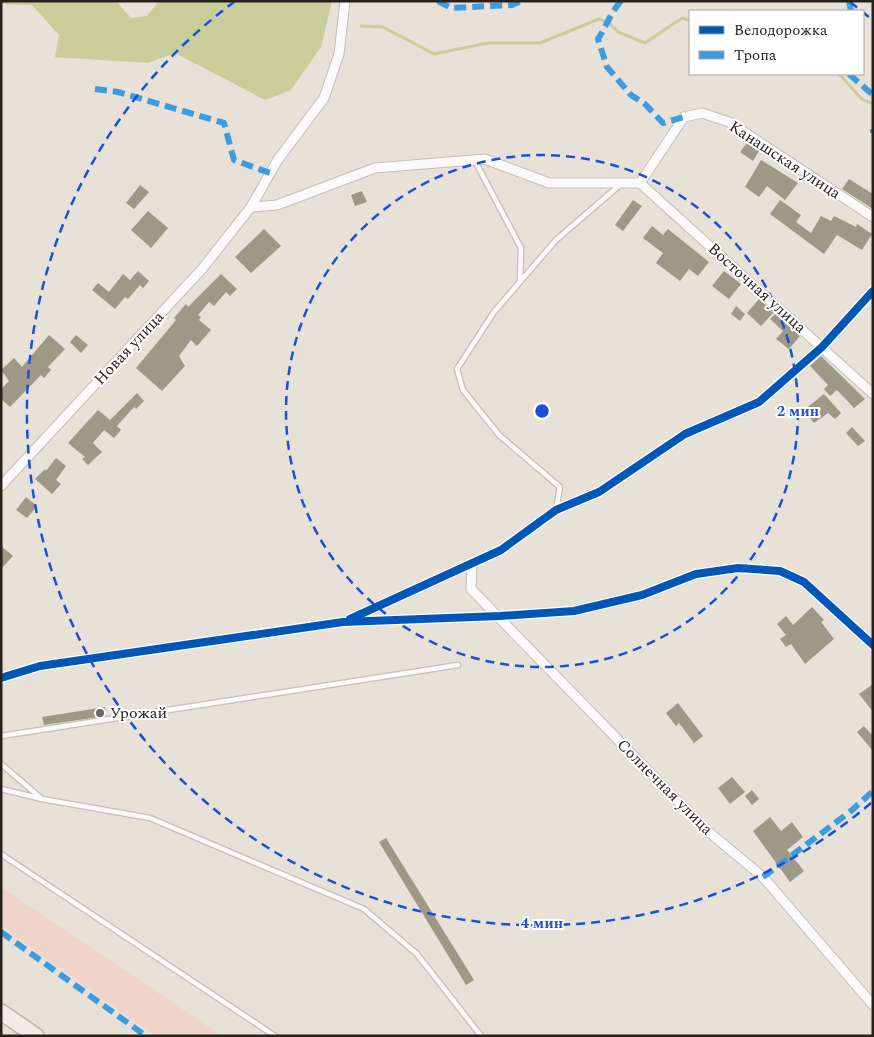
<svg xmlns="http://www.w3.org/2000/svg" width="874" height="1037" font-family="Spectral,serif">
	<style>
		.green { fill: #f1d4c9 }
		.water { fill: #c8cd99 }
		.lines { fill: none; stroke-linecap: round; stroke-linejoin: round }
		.stream { stroke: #c8cd99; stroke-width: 3 }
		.building { fill: #9f9886 }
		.service-casing { stroke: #c5bfb8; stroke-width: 7 }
		.minor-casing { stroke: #c5bfb8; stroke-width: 11 }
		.trunk-casing { stroke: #bdb4ab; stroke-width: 18 }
		.service { stroke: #fcfaf9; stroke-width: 4.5 }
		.minor { stroke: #fcfaf9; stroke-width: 9 }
		.trunk { stroke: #f2ece7; stroke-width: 15 }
		.quiet { stroke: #3c9cdf; stroke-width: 6; stroke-dasharray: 12 6; stroke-linecap: butt }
		.cycleway-casing { stroke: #fff; stroke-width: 11 }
		.cycleway { stroke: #0057b8; stroke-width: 8 }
		.ring { fill: none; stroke: #1d4ed8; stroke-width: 2.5; stroke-dasharray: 9 6 }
		.poi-dot { fill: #6a655d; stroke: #fff; stroke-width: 2 }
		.labels { text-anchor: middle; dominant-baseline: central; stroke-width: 4; stroke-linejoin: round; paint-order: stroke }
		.street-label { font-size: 16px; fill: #26221b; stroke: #fff }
		.poi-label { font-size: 16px; fill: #26221b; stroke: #fff; text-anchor: start }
		.centre { fill: #1d4ed8; stroke: #fff; stroke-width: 2.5 }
		.ring-label { font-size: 15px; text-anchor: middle; font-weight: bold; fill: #1d4ed8; stroke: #fff; stroke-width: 4; stroke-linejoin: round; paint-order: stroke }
	</style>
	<rect width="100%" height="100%" fill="#e8e1d7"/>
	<path class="green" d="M 1,887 L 222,1036 L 155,1036 L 1,926 Z"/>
	<path class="water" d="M 1,1 L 116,1 L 131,18 L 147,16 L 159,1 L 332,1 L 321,47 L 291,90 L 265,100 L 175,53 L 148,63 L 55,57 L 59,35 L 32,5 L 1,4 Z"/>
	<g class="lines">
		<path class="stream" d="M 361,26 L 383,27 L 434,54 L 488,43 L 540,43 L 599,19 L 609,23 L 618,32 L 645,43 L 682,18 L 690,21
			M 839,74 L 862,99 L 873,104"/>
	</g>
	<path class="building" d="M 747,143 L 759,151 L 753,161 L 740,152 Z
		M 761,160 L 798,183 L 785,200 L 767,186 L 759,197 L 745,187 Z
		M 849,179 L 873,194 L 873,209 L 842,189 Z
		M 140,185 L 149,192 L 134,209 L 126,203 Z
		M 362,191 L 367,202 L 355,206 L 351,195 Z
		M 633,200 L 642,206 L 623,231 L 615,225 Z
		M 780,200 L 801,215 L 796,222 L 811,233 L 821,216 L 831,221 L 834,216 L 856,227 L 857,224 L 872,234 L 862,250 L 837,235 L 824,254 L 770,214 Z
		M 148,211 L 168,228 L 151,248 L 131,230 Z
		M 652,226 L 663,235 L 668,229 L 709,262 L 698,276 L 689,269 L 680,281 L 656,263 L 663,253 L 643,238 Z
		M 264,229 L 281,246 L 251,273 L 235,257 Z
		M 138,271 L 149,281 L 143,288 L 140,285 L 128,299 L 125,297 L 115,309 L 92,290 L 98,283 L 109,292 L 123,274 L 130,280 Z
		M 724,271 L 741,284 L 729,299 L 712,286 Z
		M 221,274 L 237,289 L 230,296 L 226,292 L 214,306 L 209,302 L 198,315 L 201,317 L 199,320 L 211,330 L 197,346 L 191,340 L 179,356 L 185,366 L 162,391 L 136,368 L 176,320 L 174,318 L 186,304 L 188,307 Z
		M 759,299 L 774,312 L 761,326 L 747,313 Z
		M 736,306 L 745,314 L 740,321 L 731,314 Z
		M 775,314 L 800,336 L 789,349 L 776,339 L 783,331 L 770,319 Z
		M 49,335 L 65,349 L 48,367 L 51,370 L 44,378 L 41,375 L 10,407 L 1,399 L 1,389 L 9,381 L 1,370 L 14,358 L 22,367 Z
		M 76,335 L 88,345 L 81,353 L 70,342 Z
		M 821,356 L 865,399 L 854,408 L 837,390 L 830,396 L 824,389 L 828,385 L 810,366 Z
		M 137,393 L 144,401 L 136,409 L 134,407 L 117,426 L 121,430 L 114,438 L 104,430 L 93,443 L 102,452 L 88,465 L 82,459 L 85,457 L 68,443 L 98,410 L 110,420 Z
		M 824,394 L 841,413 L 835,419 L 828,413 L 814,423 L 804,410 Z
		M 852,427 L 865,441 L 858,446 L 846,433 Z
		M 56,458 L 66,466 L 56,480 L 61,484 L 52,494 L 35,479 L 45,469 L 46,471 Z
		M 26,497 L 37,506 L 27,518 L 16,510 Z
		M 1,546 L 13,556 L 1,569 Z
		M 812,607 L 824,620 L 821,622 L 834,639 L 805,664 L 791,644 L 786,647 L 780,639 L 786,635 L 777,624 L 786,616 L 793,625 Z
		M 873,684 L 873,712 L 859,694 Z
		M 678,703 L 703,736 L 694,743 L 679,723 L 676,726 L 666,713 Z
		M 105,707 L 106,716 L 44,725 L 42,717 Z
		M 864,726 L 873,736 L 873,751 L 857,732 Z
		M 732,777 L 745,792 L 730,804 L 718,788 Z
		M 752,790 L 759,799 L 752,805 L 745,796 Z
		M 770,817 L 781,831 L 792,822 L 803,837 L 787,850 L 804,871 L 790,882 L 753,831 Z
		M 386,838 L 474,980 L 466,985 L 379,842 Z"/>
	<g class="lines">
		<g class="service-casing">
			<path id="service" d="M 475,161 L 521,248 L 520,282
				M 556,510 L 560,487 L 499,435 L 463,390 L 457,369 L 494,312 L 556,240 L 621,184
				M 1,736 L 458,665
				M 1,764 L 41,798
				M 1,789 L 42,799 L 150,818 L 364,909 L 417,954 L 481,1036
				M 1,854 L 275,1036"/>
		</g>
		<g class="minor-casing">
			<path id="minor" d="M 640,183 L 873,394
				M 640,183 L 684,117 L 702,113 L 729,122 L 873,217
				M 251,207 L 277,205 L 375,168 L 485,159 L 549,183 L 640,183
				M 1,486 L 202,269 L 251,207 L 277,161 L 324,98 L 339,54 L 345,1
				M 472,564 L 471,589 L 704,828 L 763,877 L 873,1005
				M 348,620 L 501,550 L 556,510 L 599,492 L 685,434 L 759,402 L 822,347 L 873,291
				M 1,678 L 40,666 L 343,622 L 500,616 L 574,611 L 642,595 L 696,574 L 738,568 L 780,571 L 804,582 L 873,645"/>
		</g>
		<g class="trunk-casing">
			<path id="trunk" d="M 1,1012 L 36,1036"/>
		</g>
		<use href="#service" class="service"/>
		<use href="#minor" class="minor"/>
		<use href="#trunk" class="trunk"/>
		<path class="quiet" d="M 438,1 L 451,8 L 512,5 L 521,1
			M 621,1 C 611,12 606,27 598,39 L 607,67 L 631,95 L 645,104 L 663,123 L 684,117
			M 849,1 L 851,11
			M 849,74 L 873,95
			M 95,89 L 118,92 L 224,123 L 234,160 L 270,173
			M 873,129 L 873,133
			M 763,877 L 851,811 L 873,791
			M 1,932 L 146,1036"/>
		<g class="cycleway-casing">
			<path id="cycleway" d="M 350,619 L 501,550 L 556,510 L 599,492 L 685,434 L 759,402 L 822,347 L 873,291
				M 1,678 L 40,666 L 343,622 L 500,616 L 574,611 L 642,595 L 696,574 L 738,568 L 780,571 L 804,582 L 873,645"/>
		</g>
		<use href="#cycleway" class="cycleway"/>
	</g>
	<g class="ring">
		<circle cx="542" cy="411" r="256"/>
		<path d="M871 803A512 512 0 1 1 234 2M850 2A512 512 0 0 1 871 19"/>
	</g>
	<circle class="poi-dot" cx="100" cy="713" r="5"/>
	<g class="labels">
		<g class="street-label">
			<text transform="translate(785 160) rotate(33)">Канашская улица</text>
			<text transform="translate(757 288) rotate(42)">Восточная улица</text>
			<text transform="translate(129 348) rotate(-47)">Новая улица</text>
			<text transform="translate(665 787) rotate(45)">Солнечная улица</text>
		</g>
		<g class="poi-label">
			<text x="110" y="713">Урожай</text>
		</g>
	</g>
	<circle cx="542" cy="411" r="8" class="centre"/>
	<g class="ring-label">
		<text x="798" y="416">2 мин</text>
		<text x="542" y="928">4 мин</text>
	</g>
	<rect width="874" height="1037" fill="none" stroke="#26221b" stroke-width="5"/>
	<rect x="689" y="10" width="175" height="65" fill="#ffffff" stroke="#a8a7a4"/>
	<rect x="699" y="26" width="25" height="8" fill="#0057b8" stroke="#a8a7a4"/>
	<text x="734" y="35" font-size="15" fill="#26221b">Велодорожка</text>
	<rect x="699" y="51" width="25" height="8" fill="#3c9cdf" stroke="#a8a7a4"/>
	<text x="734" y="60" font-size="15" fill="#26221b">Тропа</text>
</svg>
